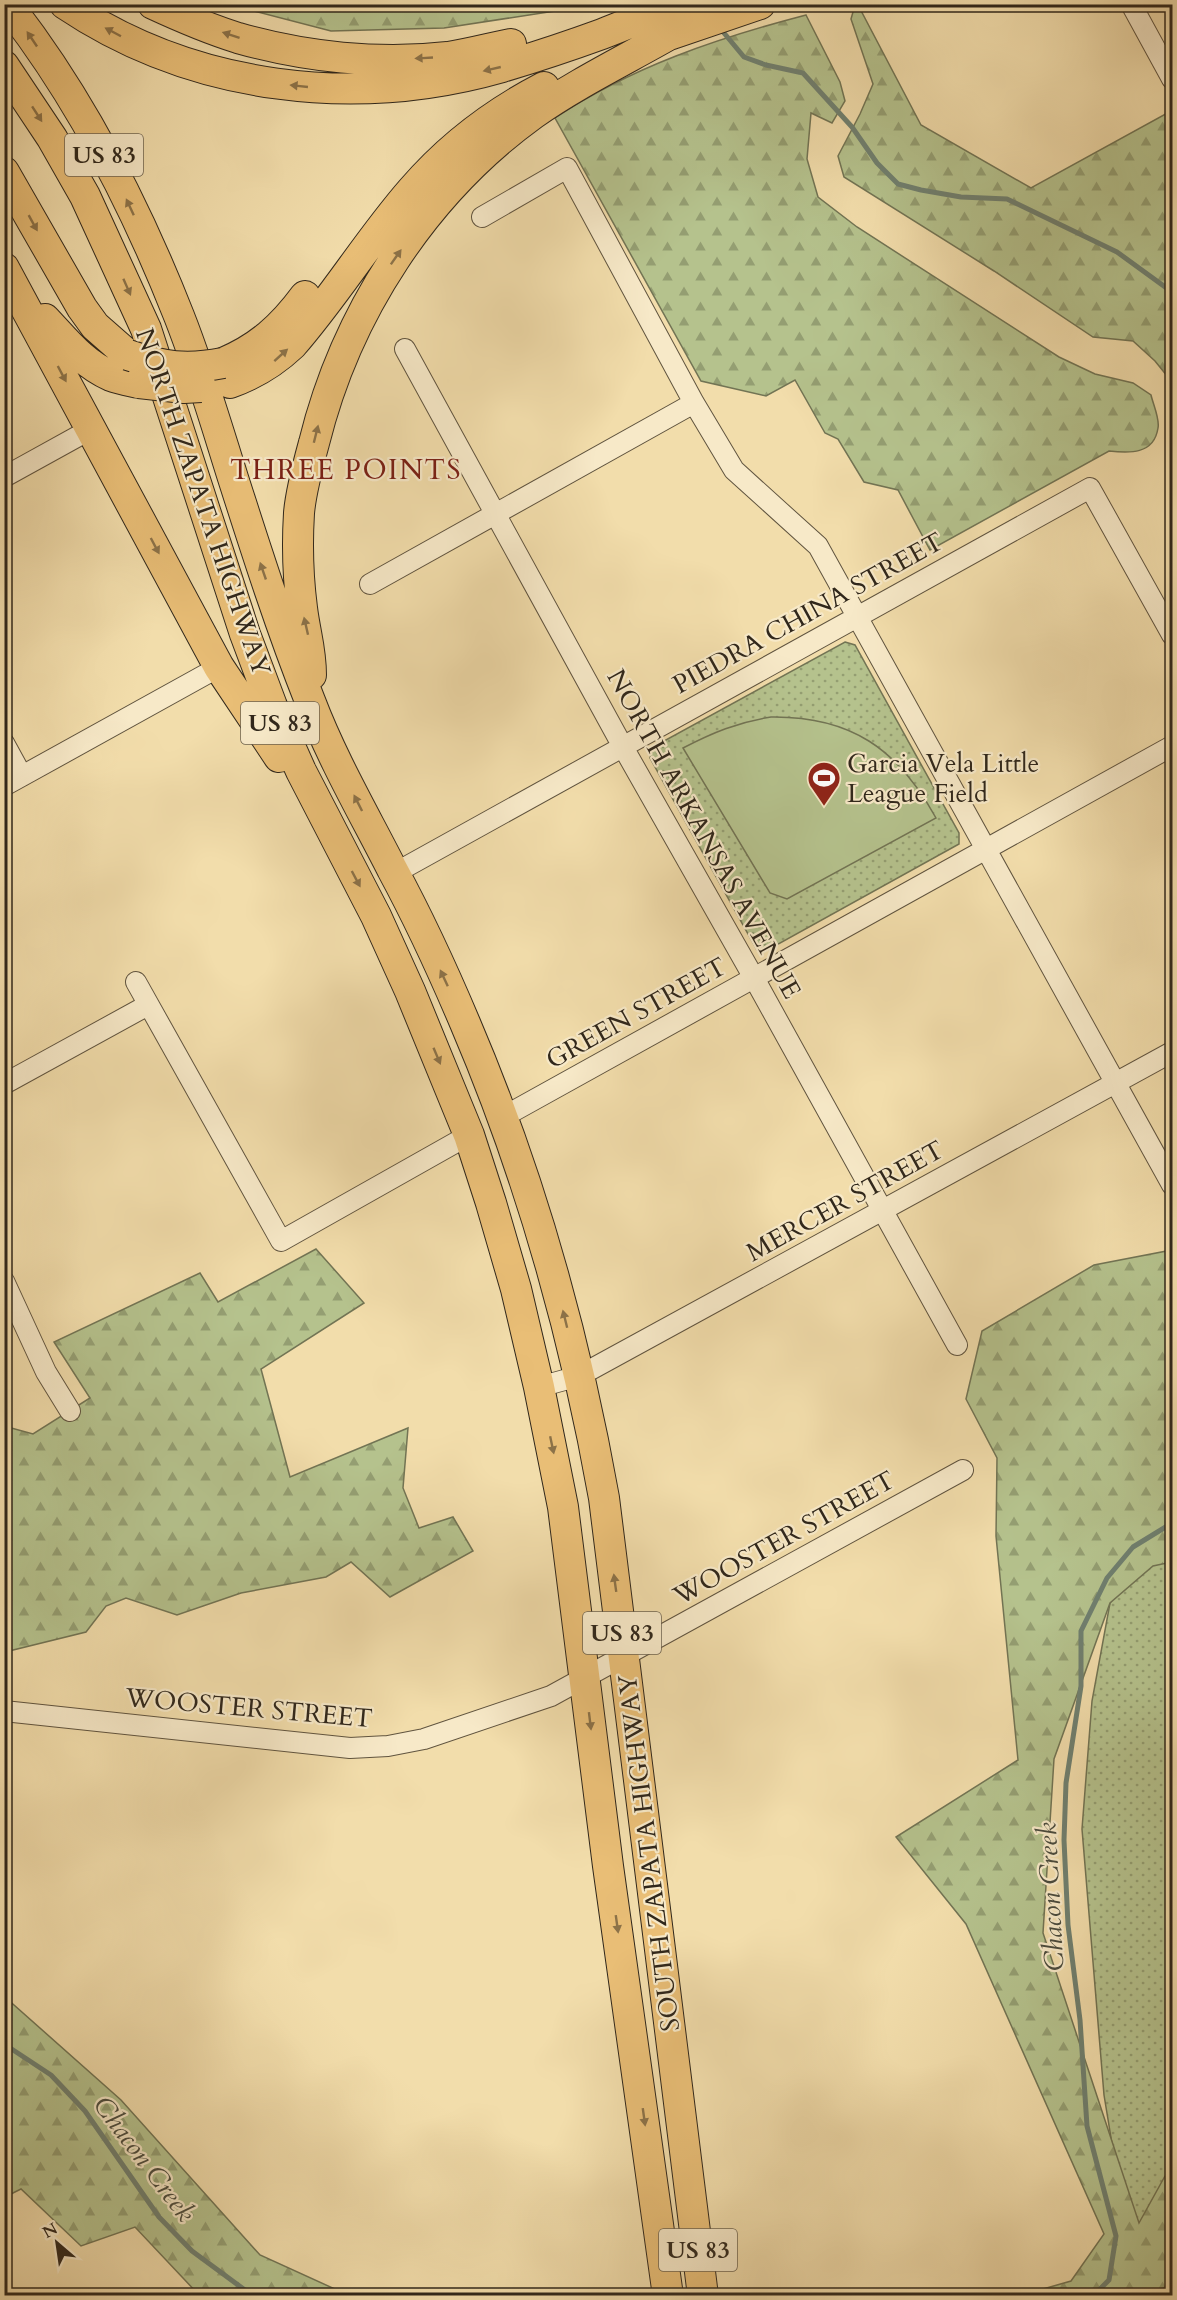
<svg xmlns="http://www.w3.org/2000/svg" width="1177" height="2300" font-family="Cardo,serif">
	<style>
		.grass { fill: url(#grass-dots); stroke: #727454; stroke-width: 1.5 }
		.forest { fill: url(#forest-firs); stroke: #727454; stroke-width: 1.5 }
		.garden { fill: #b5c28d; stroke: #727454; stroke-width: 1.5 }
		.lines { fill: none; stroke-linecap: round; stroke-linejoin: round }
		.stream { stroke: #708070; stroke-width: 5 }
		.minor-casing { stroke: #60543f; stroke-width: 22 }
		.primary-casing { stroke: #30271b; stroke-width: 32 }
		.minor { stroke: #f7e9c8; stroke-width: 20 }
		.primary { stroke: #e9be76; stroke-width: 30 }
		.primary-bridge-casing { stroke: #30271b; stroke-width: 32; stroke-linecap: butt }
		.primary-bridge { stroke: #e9be76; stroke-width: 30 }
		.oneway { fill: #8c7248 }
		.labels { text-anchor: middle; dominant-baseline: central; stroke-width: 4.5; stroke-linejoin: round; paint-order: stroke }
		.shield { fill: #f7e9c8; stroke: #6c614f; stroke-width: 1.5 }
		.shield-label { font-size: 24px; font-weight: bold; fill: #30271b }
		.street-label { font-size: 26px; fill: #30271b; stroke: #f7e9c8 }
		.poi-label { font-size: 26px; fill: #30271b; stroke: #f7e9c8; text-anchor: start }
		.water-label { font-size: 27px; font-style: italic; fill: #4b4c3e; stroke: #f7e9c8 }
		.quarter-label { font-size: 28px; letter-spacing: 1.5px; fill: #7a1f14; stroke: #f7e9c8 }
	</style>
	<defs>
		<pattern id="grass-dots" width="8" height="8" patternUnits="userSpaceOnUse" patternTransform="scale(1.5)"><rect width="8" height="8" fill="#b5c28d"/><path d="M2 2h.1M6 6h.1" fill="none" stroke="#949e72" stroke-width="1.8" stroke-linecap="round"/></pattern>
		<pattern id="forest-firs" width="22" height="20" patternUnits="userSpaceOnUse" patternTransform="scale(1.5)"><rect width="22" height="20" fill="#b5c28d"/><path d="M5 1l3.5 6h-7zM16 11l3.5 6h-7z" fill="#949e72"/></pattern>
	</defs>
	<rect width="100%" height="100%" fill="#f2ddab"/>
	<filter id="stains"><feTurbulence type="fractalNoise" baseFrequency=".00333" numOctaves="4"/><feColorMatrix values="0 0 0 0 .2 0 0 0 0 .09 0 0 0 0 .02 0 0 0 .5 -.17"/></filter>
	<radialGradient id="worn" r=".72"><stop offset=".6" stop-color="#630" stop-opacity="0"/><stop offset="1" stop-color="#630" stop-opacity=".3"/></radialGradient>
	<path class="grass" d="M 845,642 L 855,645 L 959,833 L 959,844 L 764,952 L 757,950 L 650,758 L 653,747 Z
		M 1172,1547 L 1172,2263 L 1135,2284 L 1104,2095 L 1082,1829 L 1092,1701 L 1110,1603 L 1140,1558 Z"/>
	<path class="forest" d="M 231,5 L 594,5 L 444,28 L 331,31 Z
		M 855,5 L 858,5 L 921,125 L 1031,188 L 1171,111 L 1172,382 L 1155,361 L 1133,341 L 1093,337 L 994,271 L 844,177 L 838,156 L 860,114 L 873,84 L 851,19 Z
		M 806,15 L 840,82 L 845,101 L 832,123 L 811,113 L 807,159 L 818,197 L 857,227 L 1059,357 L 1095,374 L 1133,383 L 1151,395 C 1153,404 1160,419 1158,428 C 1154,455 1129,453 1109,451 L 930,550 L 898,490 L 864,482 L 838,439 L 825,433 L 795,380 L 766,396 L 701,381 L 555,118 C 631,67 718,38 806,15 Z
		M 316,1249 L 364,1303 L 261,1369 L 290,1477 L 408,1428 L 403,1488 L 419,1528 L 453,1517 L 473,1551 L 390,1597 L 351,1562 L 326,1577 L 241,1593 L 177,1615 L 126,1598 L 106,1606 L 86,1632 L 5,1652 L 4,1426 L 33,1434 L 90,1398 L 54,1342 L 200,1273 L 218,1302 Z
		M 1172,1250 L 1172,1562 L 1153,1566 L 1110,1603 L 1054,1759 L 1043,1933 L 1139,2223 L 1165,2176 L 1172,2172 L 1172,2283 L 1151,2295 L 1022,2295 L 1071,2281 L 1104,2234 L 966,1924 L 896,1837 L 1018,1760 L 996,1536 L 997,1458 L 966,1399 L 982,1331 L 1094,1265 Z
		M 5,1997 L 121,2100 L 260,2255 L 348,2295 L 199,2295 L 135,2227 L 81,2246 L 21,2189 L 5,2197 Z"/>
	<path class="garden" d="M 771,717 C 851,716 898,749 936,818 L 787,899 L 770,893 L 683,748 C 712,733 738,722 771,717 Z"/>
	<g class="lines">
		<path class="stream" d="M 719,27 L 744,57 L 766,65 L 803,73 L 852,127 L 877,163 L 898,184 L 921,190 L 961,197 L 1007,199 L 1117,252 L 1172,292
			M 4,2044 L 51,2075 L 85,2111 L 159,2217 L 192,2251 L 253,2296
			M 1093,2296 L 1109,2280 L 1116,2236 L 1087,2126 L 1080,2020 L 1068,1925 L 1064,1840 L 1066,1783 L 1081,1686 L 1081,1631 L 1107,1578 L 1133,1547 L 1172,1523"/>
		<g class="minor-casing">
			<path id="minor" d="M 1131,4 L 1172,79
				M 482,217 L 567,168 L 694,403 L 734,470 L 818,546 L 1172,1185
				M 405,349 L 623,747 L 754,978 L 957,1345
				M 4,477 L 91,429
				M 370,584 L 694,403
				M 4,743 L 22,776
				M 4,786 L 219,667
				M 395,873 L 1090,488 L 1172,635
				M 136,982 L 281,1241 L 469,1135
				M 4,1084 L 148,1005
				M 503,1117 L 1172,746
				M 4,1281 L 46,1372 L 70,1411
				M 539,1387 L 579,1376 L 1172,1052
				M 4,1711 L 350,1748 L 388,1746 L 424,1739 L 551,1696 L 963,1470"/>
		</g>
		<g class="primary-casing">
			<path id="primary" d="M 7,4 C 80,97 136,207 179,316 C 200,369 216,424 233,478 C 257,553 281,628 310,701 C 332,759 364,814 392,869 C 419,919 443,971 465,1023 C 530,1175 575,1335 604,1498 L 703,2296
				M 65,4 C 193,90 355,109 502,67 C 536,57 569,46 602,34 C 628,24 653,13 679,4
				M 153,4 C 181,17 209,29 238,38 C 305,57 379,65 448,57 C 469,54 490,48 511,44
				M 657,39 L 760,4
				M 4,66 L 52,138 L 85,196 L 146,329 L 245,634 L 272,706 L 301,771 L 376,916 L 410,991 L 469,1135 L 491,1203 L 516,1289 L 539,1387 L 563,1507 L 608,1866 L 668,2296
				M 4,172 L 82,308 L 95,326 L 128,355
				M 4,268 L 219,667 L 279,757
				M 45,319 C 65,340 83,364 111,376 C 119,379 130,381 139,383
				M 223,363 C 259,348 282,327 305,296
				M 230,383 C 255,374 273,363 292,345 C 335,296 369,239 412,190 C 449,147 494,113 544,87
				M 311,675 C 311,649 305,633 302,608 C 298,577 297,545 299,513 C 301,490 308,465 314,443 C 346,313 424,193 533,114 C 577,83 627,59 674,32"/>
		</g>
		<use href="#minor" class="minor"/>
		<use href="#primary" class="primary"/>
		<g class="primary-bridge-casing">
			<path id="primary-bridge" d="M 128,355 C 163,367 187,370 223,363
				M 139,383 L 184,388 L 201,387"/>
		</g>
		<use href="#primary-bridge" class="primary-bridge"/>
	</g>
	<defs><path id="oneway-solid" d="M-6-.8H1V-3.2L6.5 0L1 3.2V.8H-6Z" transform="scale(1.5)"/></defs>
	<g class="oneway">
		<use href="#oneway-solid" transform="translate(113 32) rotate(-152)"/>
		<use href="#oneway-solid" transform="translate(231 35) rotate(-162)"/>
		<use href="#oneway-solid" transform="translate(32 39) rotate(-124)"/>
		<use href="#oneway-solid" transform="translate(424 58) rotate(177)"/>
		<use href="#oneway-solid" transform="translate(492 69) rotate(167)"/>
		<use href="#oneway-solid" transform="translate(299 86) rotate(-174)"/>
		<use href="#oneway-solid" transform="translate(37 114) rotate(57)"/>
		<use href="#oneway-solid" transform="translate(130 207) rotate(-115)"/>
		<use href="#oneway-solid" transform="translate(33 223) rotate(61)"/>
		<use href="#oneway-solid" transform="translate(396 257) rotate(-55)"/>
		<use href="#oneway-solid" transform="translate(127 287) rotate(66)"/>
		<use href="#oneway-solid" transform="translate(281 355) rotate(-42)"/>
		<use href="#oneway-solid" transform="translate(62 374) rotate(62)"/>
		<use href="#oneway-solid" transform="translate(316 434) rotate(-76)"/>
		<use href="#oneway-solid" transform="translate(155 546) rotate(62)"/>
		<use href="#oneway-solid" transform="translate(263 571) rotate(-109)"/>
		<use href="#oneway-solid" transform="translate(306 626) rotate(-103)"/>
		<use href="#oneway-solid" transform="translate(358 803) rotate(-117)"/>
		<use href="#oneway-solid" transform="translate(356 879) rotate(62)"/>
		<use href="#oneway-solid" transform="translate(444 978) rotate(-115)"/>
		<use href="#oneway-solid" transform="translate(437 1056) rotate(67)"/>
		<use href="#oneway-solid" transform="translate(565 1319) rotate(-104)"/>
		<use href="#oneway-solid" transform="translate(552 1445) rotate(78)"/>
		<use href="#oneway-solid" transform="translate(615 1583) rotate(-98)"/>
		<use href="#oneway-solid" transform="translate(590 1721) rotate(83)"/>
		<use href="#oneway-solid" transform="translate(617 1924) rotate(82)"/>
		<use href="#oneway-solid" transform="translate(644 2117) rotate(82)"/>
	</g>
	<defs>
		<g id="stadium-pin" transform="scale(1.725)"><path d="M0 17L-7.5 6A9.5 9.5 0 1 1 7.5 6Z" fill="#8f2418" stroke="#f7e9c8"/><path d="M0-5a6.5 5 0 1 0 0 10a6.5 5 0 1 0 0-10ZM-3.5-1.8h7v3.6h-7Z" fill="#fff"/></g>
	</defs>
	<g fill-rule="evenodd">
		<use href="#stadium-pin" x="824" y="778"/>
	</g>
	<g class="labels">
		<g class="shield">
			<rect x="65" y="134" width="78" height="42" rx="4.5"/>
			<rect x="241" y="702" width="78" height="42" rx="4.5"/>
			<rect x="583" y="1612" width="78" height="42" rx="4.5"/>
			<rect x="659" y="2229" width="78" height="42" rx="4.5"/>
		</g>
		<g class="shield-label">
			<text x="104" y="155">US 83</text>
			<text x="280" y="723">US 83</text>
			<text x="622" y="1633">US 83</text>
			<text x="698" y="2250">US 83</text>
		</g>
		<g class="street-label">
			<text transform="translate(203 502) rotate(71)">NORTH ZAPATA HIGHWAY</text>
			<text transform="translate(808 613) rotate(-29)">PIEDRA CHINA STREET</text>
			<text transform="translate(704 834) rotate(61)">NORTH ARKANSAS AVENUE</text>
			<text transform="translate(636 1013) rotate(-29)">GREEN STREET</text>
			<text transform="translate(845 1201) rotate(-29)">MERCER STREET</text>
			<text transform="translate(784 1538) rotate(-29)">WOOSTER STREET</text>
			<text transform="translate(249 1708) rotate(5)">WOOSTER STREET</text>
			<text transform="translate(649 1853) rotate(-97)">SOUTH ZAPATA HIGHWAY</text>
		</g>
		<g class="poi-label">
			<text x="847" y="763">Garcia Vela Little<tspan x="847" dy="30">League Field</tspan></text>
		</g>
		<g class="water-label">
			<text transform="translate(1051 1897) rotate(-93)">Chacon Creek</text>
			<text transform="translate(144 2159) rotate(53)">Chacon Creek</text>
		</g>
		<g class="quarter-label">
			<text x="346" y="470">THREE POINTS</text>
		</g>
	</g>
	<rect width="1177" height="2300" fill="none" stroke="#f2ddab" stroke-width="24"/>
	<rect x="6" y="6" width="1165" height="2288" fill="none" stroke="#30271b" stroke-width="3"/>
	<rect x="12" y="12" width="1153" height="2276" fill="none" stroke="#30271b" stroke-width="1.5"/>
	<g transform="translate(57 2243) rotate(331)" stroke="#f7e9c8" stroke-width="4.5" paint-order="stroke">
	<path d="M0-4.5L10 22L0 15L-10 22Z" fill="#30271b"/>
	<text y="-9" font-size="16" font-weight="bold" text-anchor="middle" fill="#30271b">N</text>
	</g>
	<rect width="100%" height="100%" filter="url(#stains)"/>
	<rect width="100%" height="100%" fill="url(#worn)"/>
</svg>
